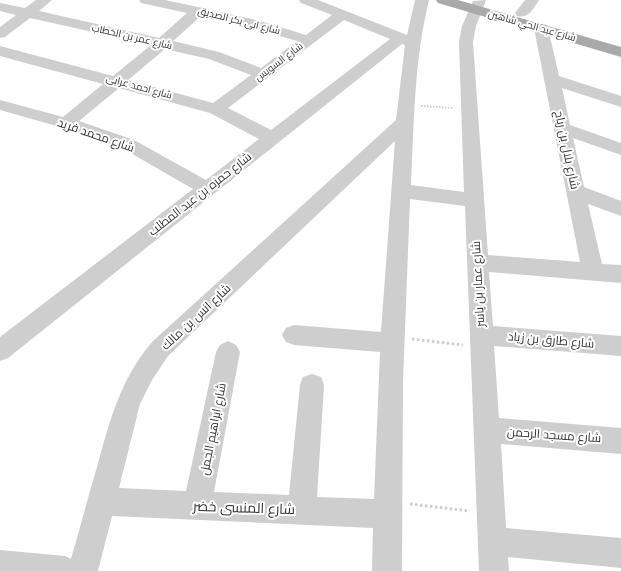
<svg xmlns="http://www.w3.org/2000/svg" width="621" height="571" font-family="'Nunito Sans',Cairo,sans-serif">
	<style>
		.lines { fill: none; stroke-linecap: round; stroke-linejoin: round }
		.path-far1 { stroke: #cecece; stroke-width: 2; stroke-dasharray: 1.5 1.5; stroke-linecap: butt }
		.path { stroke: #cecece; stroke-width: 3; stroke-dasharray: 2.5 2.5; stroke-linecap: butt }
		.minor { fill: #cecece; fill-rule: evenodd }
		.major { fill: #a9a9a9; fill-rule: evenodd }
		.labels { text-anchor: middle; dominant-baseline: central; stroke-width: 4; stroke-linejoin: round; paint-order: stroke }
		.far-street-label { font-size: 10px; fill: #313131; stroke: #fff }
		.street-label { font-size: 12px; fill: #313131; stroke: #fff }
		.near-street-label { font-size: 14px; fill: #313131; stroke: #fff }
	</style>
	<rect width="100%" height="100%" fill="#fff"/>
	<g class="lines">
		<path class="path-far1" d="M 421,106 L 454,108"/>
		<path class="path" d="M 412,339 L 463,345
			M 410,504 L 470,511"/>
		<path class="minor" d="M 36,0 L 52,0 L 39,11 L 159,38 L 187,13 L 141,3 L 139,0 L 165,0 L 198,7 L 260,21 L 306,35 L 332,15 L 301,3 L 299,0 L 318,0 L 407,35 L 415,0 L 429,0 C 414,61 414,123 411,185 L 464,192 L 459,42 L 462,26 L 473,1 L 486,0 L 476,26 L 473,42 L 488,255 L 580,262 L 534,28 L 536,25 L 541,24 L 546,25 L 548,28 L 559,76 L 621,96 L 621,107 L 562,88 L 570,125 L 621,143 L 621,155 L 573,138 L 584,187 L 621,201 L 621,216 L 588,204 L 602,264 L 621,265 L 621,283 L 489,272 L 493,326 L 621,336 L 621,356 L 494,346 L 499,418 L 621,428 L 621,454 L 501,444 L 506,528 L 621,538 L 621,568 L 508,557 L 509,571 L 479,571 L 465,206 L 410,199 L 403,382 L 402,571 L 372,571 L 373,528 L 112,516 L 98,571 L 0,571 L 0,550 L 65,556 L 71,559 C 80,528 88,497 97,467 C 110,420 120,380 152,342 L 396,120 L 405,45 L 402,44 L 8,358 L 0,361 L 0,337 L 193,189 L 122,148 L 60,127 L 0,110 L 0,100 L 63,117 L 103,84 L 0,56 L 0,46 L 113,76 L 151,45 L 30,18 L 5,37 L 0,38 L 0,27 L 16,15 L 0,11 L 0,3 L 25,8 ZM 201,16 L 252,28 L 297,41 L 261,68 L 219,52 L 173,41 ZM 344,20 L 390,39 L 271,130 L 228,108 ZM 165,49 L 209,59 L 251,75 L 213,103 L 128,80 ZM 119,88 L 210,113 L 259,139 L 206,180 L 134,140 L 79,121 ZM 395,141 L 381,332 L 294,325 L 286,328 L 282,335 L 286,342 L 294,345 L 380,352 L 374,499 L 317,497 L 324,385 L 321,377 L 312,374 L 303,377 L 300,385 L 289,495 L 214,492 L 240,352 L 236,345 L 228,341 L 220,345 L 216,352 L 186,491 L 119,488 L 140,404 L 152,380 L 168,356 Z
			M 525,0 L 539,0 C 533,9 529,19 517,16 L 515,13 Z"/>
		<path class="major" d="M 436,0 L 458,0 L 621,47 L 621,57 L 438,3 Z"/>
	</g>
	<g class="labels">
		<g class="far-street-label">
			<text transform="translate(239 21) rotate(14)">شارع ابى بكر الصديق</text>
			<text transform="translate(532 26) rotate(16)">شارع عبد الحي شاهين</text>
			<text transform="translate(132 37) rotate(13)">شارع عمر بن الخطاب</text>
			<text transform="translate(279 62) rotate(-37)">شارع السويس</text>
			<text transform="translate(139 87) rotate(15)">شارع احمد عرابى</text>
		</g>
		<g class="street-label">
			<text transform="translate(96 135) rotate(19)">شارع محمد فريد</text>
			<text transform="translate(567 150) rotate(78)">شارع بلال بن رباح</text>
			<text transform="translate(200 194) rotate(-38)">شارع حمزه بن عبد المطلب</text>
			<text transform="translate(478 284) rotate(-93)">شارع عمار بن ياسر</text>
			<text transform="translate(196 317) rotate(-43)">شارع انس بن مالك</text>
			<text transform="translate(551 340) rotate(5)">شارع طارق بن زياد</text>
			<text transform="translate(213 429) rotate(-79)">شارع ابراهيم الجمل</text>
			<text transform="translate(554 435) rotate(4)">شارع مسجد الرحمن</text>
		</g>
		<g class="near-street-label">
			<text transform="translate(244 508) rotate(2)">شارع المنسى خضر</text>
		</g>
	</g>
</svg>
